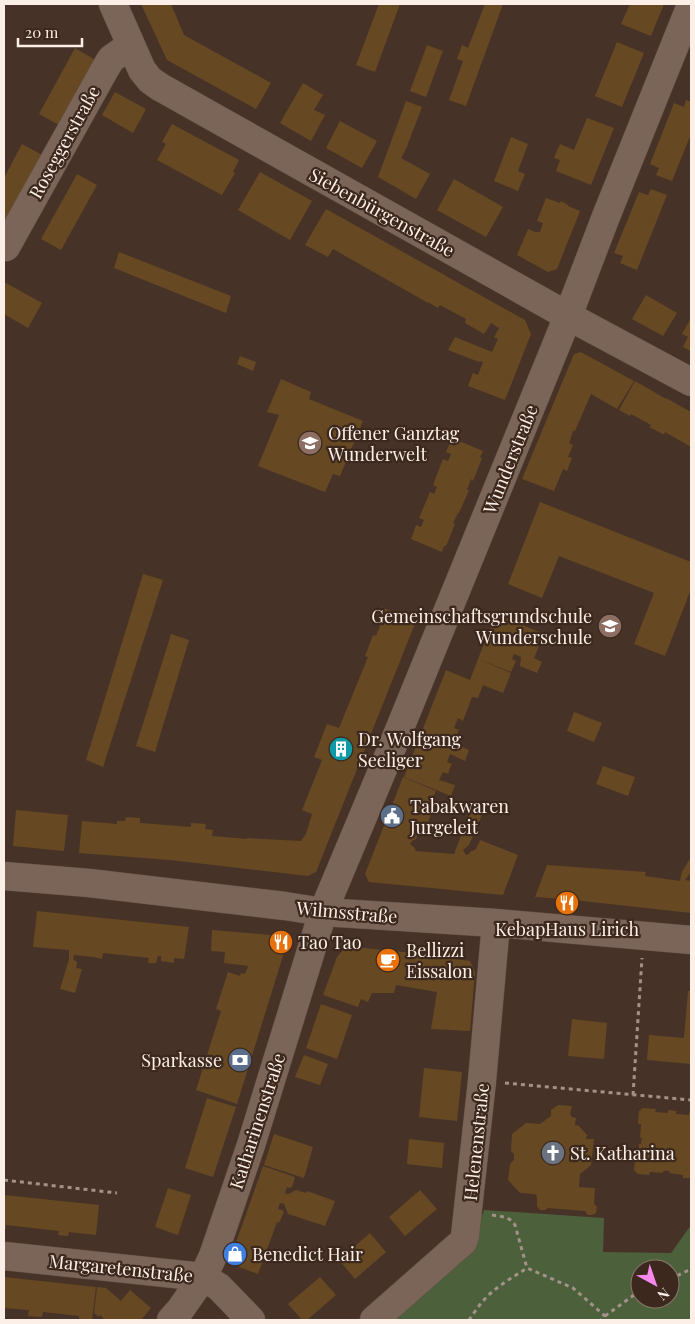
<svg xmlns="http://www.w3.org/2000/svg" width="695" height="1324" font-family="'Playfair Display',serif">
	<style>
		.green { fill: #4d603c; fill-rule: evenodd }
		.building { fill: #664922 }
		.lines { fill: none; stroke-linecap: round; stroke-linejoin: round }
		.minor-casing { stroke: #625147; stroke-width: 29 }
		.path { stroke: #a39289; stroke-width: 3; stroke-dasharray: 4 4; stroke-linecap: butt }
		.minor { stroke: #7b6558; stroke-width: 28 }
		.labels { text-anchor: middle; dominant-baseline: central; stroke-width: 4.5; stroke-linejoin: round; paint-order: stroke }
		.street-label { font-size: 18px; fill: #fcefe7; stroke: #3c281d }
		.poi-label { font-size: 18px; fill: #fcefe7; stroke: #3c281d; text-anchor: start }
	</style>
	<rect width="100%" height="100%" fill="#473227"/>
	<path class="green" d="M 484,1210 L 604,1218 L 603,1252 L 671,1253 L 691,1225 L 691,1320 L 386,1320 L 472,1244 ZM 640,1269 L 670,1269 L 670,1299 L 640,1299 Z"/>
	<path class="building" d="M 141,4 L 171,4 L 184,35 L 271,83 L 256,109 L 167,60 Z
		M 379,4 L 400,4 L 375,72 L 356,65 Z
		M 485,4 L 503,4 L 466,106 L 449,100 L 463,61 L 457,59 L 462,45 L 468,48 Z
		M 630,4 L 664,4 L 651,36 L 621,24 Z
		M 617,42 L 644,53 L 622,107 L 595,96 Z
		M 427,45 L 443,51 L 426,97 L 410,91 Z
		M 75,48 L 95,60 L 59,125 L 39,114 Z
		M 303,83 L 323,95 L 314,110 L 325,115 L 311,141 L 280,123 Z
		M 115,92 L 146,109 L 133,133 L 102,115 Z
		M 686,100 L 691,102 L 691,134 L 672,181 L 656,175 L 659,168 L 650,164 L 674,103 L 684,107 Z
		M 406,101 L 422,107 L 406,149 L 401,158 L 430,174 L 416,199 L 378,177 Z
		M 587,118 L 614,128 L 591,185 L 556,171 L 560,160 L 554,158 L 560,144 L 574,150 Z
		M 340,121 L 377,141 L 362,168 L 326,148 Z
		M 172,124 L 239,160 L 233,172 L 235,173 L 222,195 L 157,160 L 166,144 L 162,142 Z
		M 511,137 L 528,144 L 518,171 L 525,174 L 518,191 L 494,181 Z
		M 22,144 L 42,155 L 7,221 L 4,219 L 4,178 Z
		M 260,172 L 312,201 L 290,240 L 238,210 Z
		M 77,174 L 97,185 L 61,250 L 41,239 Z
		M 454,179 L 503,207 L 486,237 L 437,210 Z
		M 651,189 L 667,195 L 637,270 L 620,263 L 623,256 L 614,253 L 639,192 L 648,195 Z
		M 546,198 L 560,203 L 561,201 L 568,205 L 568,206 L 580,211 L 557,269 L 548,272 L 517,255 L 528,229 L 535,232 L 540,232 L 543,223 L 537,221 Z
		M 326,209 L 525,320 L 531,334 L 505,400 L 468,386 L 473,373 L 478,375 L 483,362 L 479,361 L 479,362 L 448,350 L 455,337 L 492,352 L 498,339 L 494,337 L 499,328 L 491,323 L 484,334 L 465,323 L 466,319 L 440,305 L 438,308 L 428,302 L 428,303 L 333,249 L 328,257 L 305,245 Z
		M 119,252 L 231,296 L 226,313 L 114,268 Z
		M 4,282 L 42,303 L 28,328 L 4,314 Z
		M 646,295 L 677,313 L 663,336 L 632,319 Z
		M 691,318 L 691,351 L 683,347 L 688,337 L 682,334 Z
		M 581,352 L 634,381 L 617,409 L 591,394 L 575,431 L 573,431 L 569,443 L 573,445 L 568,457 L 572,458 L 567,471 L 563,469 L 554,491 L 522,479 L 574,354 Z
		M 240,356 L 256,362 L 253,371 L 237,364 Z
		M 281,379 L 311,392 L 309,399 L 363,421 L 340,476 L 333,474 L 325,492 L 258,466 L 279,415 L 267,412 Z
		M 635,381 L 666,399 L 666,398 L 691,412 L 691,447 L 665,432 L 664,435 L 663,434 L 649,427 L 651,425 L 631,414 L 630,416 L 619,410 Z
		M 452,438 L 483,451 L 480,457 L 482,458 L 473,481 L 471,479 L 467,490 L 469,490 L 459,513 L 458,513 L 453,523 L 455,524 L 446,546 L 444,546 L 442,552 L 411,539 L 416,525 L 421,527 L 424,520 L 419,518 L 430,492 L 434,494 L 437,487 L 433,485 L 443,459 L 448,461 L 451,454 L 446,452 Z
		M 540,502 L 691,562 L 691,589 L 665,656 L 634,644 L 654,593 L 559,556 L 542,598 L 508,584 Z
		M 143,574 L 163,580 L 103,767 L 86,760 Z
		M 381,607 L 416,621 L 316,872 L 308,876 L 170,860 L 79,853 L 82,821 L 117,824 L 117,821 L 125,821 L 126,817 L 140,818 L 140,823 L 191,827 L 191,823 L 206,824 L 205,829 L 213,830 L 212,836 L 247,839 L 247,838 L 301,841 L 306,834 L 312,814 L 302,810 L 322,760 L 314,757 L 327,724 L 339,728 L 368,657 L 365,656 L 373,635 L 376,636 L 383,618 L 383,614 L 379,612 Z
		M 496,614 L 544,634 L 534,658 L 542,662 L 537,673 L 520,666 L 521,657 L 514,654 L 512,659 L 516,661 L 511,672 L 478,659 Z
		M 171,634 L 189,640 L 155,752 L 136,746 Z
		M 478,659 L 511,673 L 503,693 L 483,685 L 478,698 L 472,697 L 463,721 L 458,718 L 454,728 L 459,730 L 453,743 L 469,750 L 465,761 L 450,754 L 447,762 L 452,764 L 450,768 L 448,774 L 443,772 L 439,780 L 455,785 L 451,796 L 404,777 L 446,670 L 470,680 Z
		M 574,712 L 602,723 L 594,742 L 567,731 Z
		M 603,766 L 635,777 L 628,796 L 596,784 Z
		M 403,777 L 436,791 L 429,808 L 433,810 L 426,827 L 422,826 L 416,839 L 412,841 L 410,844 L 414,847 L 416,851 L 454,854 L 473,805 L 484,810 L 469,845 L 463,850 L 466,855 L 469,854 L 470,852 L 476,849 L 480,840 L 518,855 L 503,895 L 369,882 L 365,874 Z
		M 16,810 L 68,815 L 64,851 L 13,846 Z
		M 691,857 L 691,872 L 685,880 L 691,881 L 691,913 L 564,899 L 535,897 L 547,865 L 646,872 L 645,876 L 680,881 L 682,872 Z
		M 37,911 L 189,927 L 184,959 L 174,958 L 174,963 L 161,961 L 161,956 L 158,956 L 156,963 L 148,963 L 149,958 L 103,953 L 102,959 L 93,957 L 74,955 L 73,959 L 77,962 L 76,968 L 82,969 L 75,993 L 60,989 L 69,959 L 69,950 L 33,947 Z
		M 212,930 L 282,936 L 287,943 L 237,1104 L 196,1090 L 221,1011 L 216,1009 L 228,972 L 240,976 L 241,973 L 245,974 L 248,966 L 224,963 L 225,952 L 211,951 Z
		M 354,947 L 404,952 L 470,961 L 475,972 L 470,1031 L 431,1029 L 437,992 L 396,985 L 394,993 L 372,993 L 368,1002 L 361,999 L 358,1007 L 323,995 L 337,957 L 343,950 Z
		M 688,991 L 691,991 L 691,1064 L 647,1060 L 649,1035 L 684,1038 Z
		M 321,1004 L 352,1015 L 337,1059 L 306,1048 Z
		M 572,1019 L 607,1023 L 604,1059 L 568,1056 Z
		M 304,1055 L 328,1064 L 320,1085 L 295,1077 Z
		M 424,1068 L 462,1072 L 457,1121 L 419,1117 Z
		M 207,1098 L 236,1107 L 213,1177 L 185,1168 Z
		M 558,1105 L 572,1106 L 570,1114 L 572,1117 L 576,1118 L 575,1125 L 579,1126 L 587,1135 L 586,1139 L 594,1139 L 591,1165 L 580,1174 L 579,1187 L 595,1188 L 594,1204 L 597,1207 L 596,1213 L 592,1215 L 588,1215 L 585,1211 L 548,1208 L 545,1210 L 540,1210 L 537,1206 L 537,1197 L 535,1194 L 520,1193 L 508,1180 L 510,1164 L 514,1160 L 514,1154 L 511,1151 L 512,1134 L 526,1123 L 540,1124 L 551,1116 L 551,1110 Z
		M 643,1108 L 656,1109 L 655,1112 L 668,1113 L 668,1110 L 676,1111 L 676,1114 L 689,1115 L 689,1112 L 691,1112 L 691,1178 L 683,1178 L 683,1175 L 669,1173 L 670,1171 L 663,1171 L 663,1173 L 650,1172 L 649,1175 L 638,1174 L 634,1170 L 635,1158 L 638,1158 L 639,1144 L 641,1144 L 642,1138 L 640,1138 L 641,1124 L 638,1124 L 639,1111 Z
		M 274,1134 L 313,1147 L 304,1178 L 264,1165 Z
		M 409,1139 L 444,1143 L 442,1168 L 407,1164 Z
		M 263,1166 L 295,1177 L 292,1187 L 289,1188 L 287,1187 L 285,1193 L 288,1194 L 296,1190 L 306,1193 L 307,1191 L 335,1201 L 325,1226 L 288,1214 L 284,1204 L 280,1203 L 278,1209 L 282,1210 L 284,1212 L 279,1223 L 277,1222 L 258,1274 L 239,1267 L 242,1260 L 234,1257 L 232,1254 Z
		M 168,1188 L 191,1195 L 178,1235 L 155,1227 Z
		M 420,1190 L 437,1209 L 405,1236 L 389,1217 Z
		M 4,1195 L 99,1205 L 96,1235 L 69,1232 L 68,1236 L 58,1235 L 59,1231 L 6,1225 L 6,1229 L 4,1229 Z
		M 370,1233 L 386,1252 L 355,1279 L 339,1260 Z
		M 4,1277 L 96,1287 L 92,1320 L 79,1320 L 79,1316 L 43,1312 L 42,1317 L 28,1316 L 29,1310 L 4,1308 Z
		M 320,1277 L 336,1295 L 307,1320 L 302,1320 L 288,1304 Z
		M 97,1287 L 106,1288 L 121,1301 L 130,1290 L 151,1308 L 141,1320 L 105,1320 L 100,1315 L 99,1317 L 94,1313 Z"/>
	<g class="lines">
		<g class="minor-casing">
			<path id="minor" d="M 113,4 L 142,70 L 150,80 L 160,87 L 568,316 L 691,382
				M 6,247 L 105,69 L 111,59 L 131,45
				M 4,876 L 89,883 L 285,906 L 323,912 L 496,923 L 691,940
				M 4,1256 L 203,1277 L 219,1287 L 251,1320
				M 171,1320 L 180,1310 L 203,1277 L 213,1256 L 251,1145 L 323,912 L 393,745 L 568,316 L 605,219 L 691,5
				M 374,1320 L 458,1246 L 463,1242 L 465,1236 L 482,1081 L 496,923"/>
		</g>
		<path class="path" d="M 505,1083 L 691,1100
			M 633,1095 L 642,958
			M 4,1180 L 117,1193
			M 492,1215 C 502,1217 509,1216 515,1225 L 527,1268 L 573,1288 L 605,1316 L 601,1320
			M 670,1279 L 687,1271 L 691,1270
			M 605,1316 L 634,1295 L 640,1292
			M 469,1320 C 473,1314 478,1307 483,1301 C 495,1287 512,1278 527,1268"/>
		<use href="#minor" class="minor"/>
	</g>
	<defs>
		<g id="school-disc" transform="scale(1.25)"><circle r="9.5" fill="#8d6e63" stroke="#3c281d"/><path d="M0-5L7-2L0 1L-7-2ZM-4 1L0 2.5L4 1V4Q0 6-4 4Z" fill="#fff"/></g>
		<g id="building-disc" transform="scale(1.25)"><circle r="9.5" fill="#0f9aa8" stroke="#3c281d"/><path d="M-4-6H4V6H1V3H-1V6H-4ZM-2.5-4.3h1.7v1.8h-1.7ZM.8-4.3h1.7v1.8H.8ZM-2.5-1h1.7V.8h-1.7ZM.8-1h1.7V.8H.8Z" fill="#fff"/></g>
		<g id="civic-disc" transform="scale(1.25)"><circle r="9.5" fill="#5c6f8a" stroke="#3c281d"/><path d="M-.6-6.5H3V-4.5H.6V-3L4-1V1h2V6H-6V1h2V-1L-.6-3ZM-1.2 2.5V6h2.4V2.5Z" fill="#fff"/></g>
		<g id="restaurant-disc" transform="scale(1.25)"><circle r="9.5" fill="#e8710a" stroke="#3c281d"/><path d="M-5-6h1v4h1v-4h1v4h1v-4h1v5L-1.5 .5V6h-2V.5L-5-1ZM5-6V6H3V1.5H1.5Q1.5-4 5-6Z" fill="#fff"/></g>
		<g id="cafe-disc" transform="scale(1.25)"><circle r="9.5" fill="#e8710a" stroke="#3c281d"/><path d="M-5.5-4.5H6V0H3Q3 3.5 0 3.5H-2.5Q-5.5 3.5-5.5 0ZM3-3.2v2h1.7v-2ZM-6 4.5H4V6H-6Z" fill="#fff"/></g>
		<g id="bank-disc" transform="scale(1.25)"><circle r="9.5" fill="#5c6f8a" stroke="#3c281d"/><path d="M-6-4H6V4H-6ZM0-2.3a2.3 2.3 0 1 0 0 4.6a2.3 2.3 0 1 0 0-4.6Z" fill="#fff"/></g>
		<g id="church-disc" transform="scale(1.25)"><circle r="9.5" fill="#6b7280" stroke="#3c281d"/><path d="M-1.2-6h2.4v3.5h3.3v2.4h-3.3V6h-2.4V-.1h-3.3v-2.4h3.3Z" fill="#fff"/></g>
		<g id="shop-disc" transform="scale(1.25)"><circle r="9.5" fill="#3f7fe0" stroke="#3c281d"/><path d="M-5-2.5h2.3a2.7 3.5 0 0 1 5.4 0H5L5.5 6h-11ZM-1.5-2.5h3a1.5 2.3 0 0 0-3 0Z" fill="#fff"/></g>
	</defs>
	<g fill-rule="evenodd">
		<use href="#school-disc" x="310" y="443"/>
		<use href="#school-disc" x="610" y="626"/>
		<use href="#building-disc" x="341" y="749"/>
		<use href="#civic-disc" x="392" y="816"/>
		<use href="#restaurant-disc" x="567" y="903"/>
		<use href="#restaurant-disc" x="281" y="942"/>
		<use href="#cafe-disc" x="388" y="960"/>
		<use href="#bank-disc" x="240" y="1060"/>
		<use href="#church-disc" x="553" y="1153"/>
		<use href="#shop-disc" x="235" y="1254"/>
	</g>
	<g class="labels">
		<g class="street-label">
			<text transform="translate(64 142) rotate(-61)">Roseggerstraße</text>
			<text transform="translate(382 212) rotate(29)">Siebenbürgenstraße</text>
			<text transform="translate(510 459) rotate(-68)">Wunderstraße</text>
			<text transform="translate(347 912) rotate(5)">Wilmsstraße</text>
			<text transform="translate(257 1121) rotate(-72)">Katharinenstraße</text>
			<text transform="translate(476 1142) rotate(-84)">Helenenstraße</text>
			<text transform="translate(121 1268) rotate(6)">Margaretenstraße</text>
		</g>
		<g class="poi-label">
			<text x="328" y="433">Offener Ganztag<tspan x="328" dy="21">Wunderwelt</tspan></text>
			<text x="592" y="616" text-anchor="end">Gemeinschaftsgrundschule<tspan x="592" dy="21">Wunderschule</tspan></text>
			<text x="358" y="739">Dr. Wolfgang<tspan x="358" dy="21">Seeliger</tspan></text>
			<text x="410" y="806">Tabakwaren<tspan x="410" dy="21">Jurgeleit</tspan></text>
			<text x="567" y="929" text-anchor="middle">KebapHaus Lirich</text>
			<text x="298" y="942">Tao Tao</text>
			<text x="406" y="950">Bellizzi<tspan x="406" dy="21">Eissalon</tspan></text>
			<text x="222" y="1060" text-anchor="end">Sparkasse</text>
			<text x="570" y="1153">St. Katharina</text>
			<text x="252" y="1254">Benedict Hair</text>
		</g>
	</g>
	<rect width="695" height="1324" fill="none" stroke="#fcefe7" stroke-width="10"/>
	<g transform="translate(655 1284) rotate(140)"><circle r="24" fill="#3c281d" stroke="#89786e"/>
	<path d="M0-4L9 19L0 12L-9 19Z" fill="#f788ec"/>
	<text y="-8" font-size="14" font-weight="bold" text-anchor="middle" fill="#fcefe7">N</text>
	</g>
	<path d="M18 38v8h64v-8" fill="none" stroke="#fcefe7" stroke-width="2.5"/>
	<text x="25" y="38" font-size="15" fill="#fcefe7" stroke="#3c281d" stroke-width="4" paint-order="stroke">20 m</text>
</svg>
